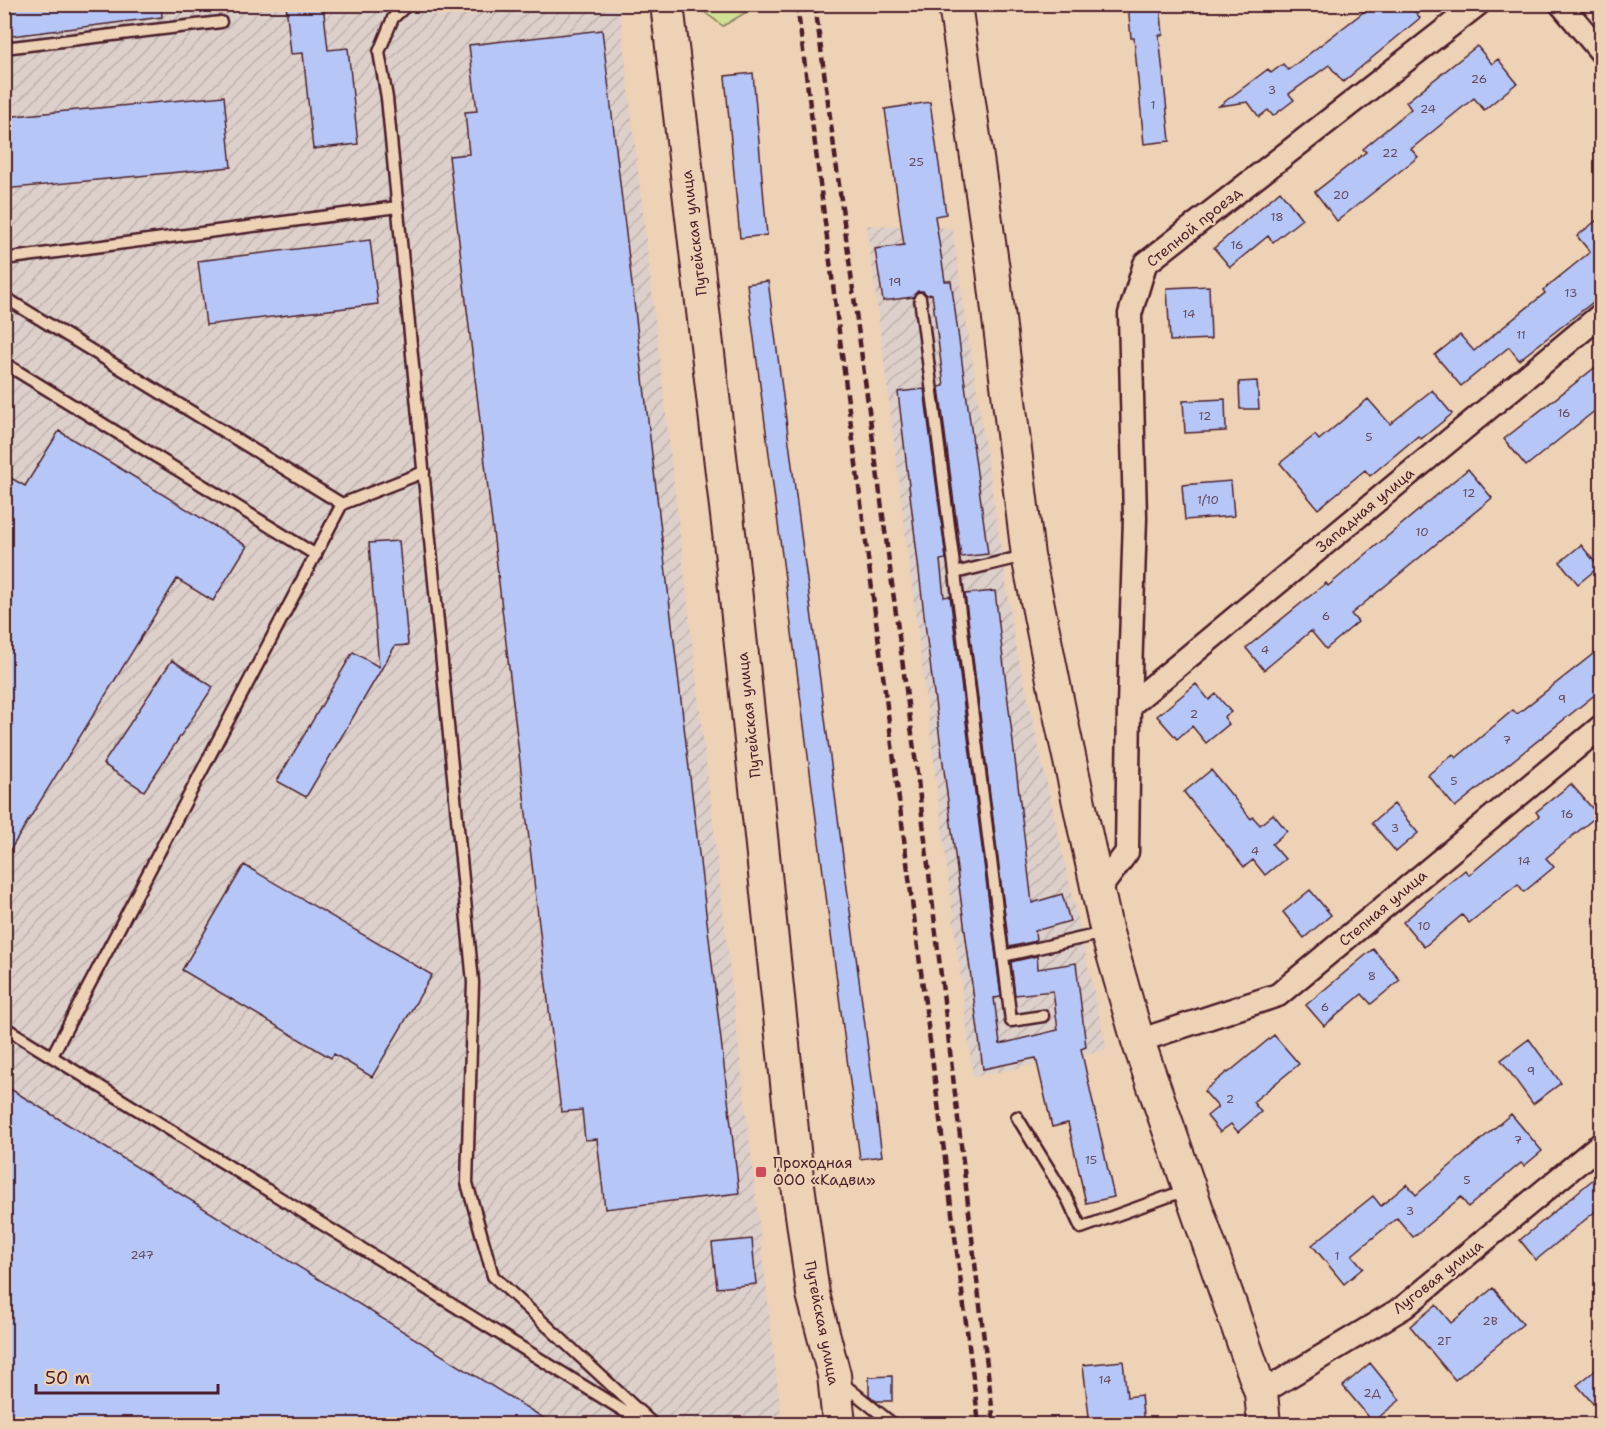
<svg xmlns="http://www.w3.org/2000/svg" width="1606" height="1429" font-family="'Shantell Sans',sans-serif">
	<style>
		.industrial { fill: url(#industrial-furrows) }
		.forest { fill: url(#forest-crowns); stroke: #8d8060; stroke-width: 1.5 }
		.building { fill: #b6c7f7; stroke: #4a1f2b; stroke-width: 1.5 }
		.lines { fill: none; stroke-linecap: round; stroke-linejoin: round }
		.service-casing { stroke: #4a1f2b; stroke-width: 15 }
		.minor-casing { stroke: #4a1f2b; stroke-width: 27 }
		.secondary-casing { stroke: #4a1f2b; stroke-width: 36 }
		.service { stroke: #eed2b5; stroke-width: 10 }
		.minor { stroke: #eed2b5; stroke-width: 22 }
		.secondary { stroke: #eed2b5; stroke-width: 32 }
		.rail { stroke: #4a1f2b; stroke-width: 4.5; stroke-dasharray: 9 4.5; stroke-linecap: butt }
		.poi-dot { fill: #d1495b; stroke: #eed2b5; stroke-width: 2 }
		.labels { text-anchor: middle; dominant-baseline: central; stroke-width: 4.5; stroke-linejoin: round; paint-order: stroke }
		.number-label { font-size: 12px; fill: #65495e }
		.street-label { font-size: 15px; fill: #4a1f2b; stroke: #eed2b5 }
		.poi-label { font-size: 15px; fill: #4a1f2b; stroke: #eed2b5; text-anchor: start }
	</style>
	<defs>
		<pattern id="industrial-furrows" width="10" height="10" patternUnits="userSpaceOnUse" patternTransform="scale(1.5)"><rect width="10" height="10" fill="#ddcfc9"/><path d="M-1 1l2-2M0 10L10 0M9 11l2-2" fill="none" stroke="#bfb1ad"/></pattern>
		<pattern id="forest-crowns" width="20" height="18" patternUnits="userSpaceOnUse" patternTransform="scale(1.5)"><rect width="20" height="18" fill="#d0e094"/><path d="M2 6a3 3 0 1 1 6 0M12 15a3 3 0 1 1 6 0" fill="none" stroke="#b4c080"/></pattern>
	</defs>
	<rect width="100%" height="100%" fill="#eed2b5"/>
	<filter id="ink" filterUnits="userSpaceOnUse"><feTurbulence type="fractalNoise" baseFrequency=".0167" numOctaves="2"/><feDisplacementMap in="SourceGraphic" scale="12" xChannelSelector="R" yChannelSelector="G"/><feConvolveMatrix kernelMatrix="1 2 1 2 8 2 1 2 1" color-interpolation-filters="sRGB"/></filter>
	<g filter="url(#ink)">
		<path class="industrial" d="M 5,5 L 619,5 L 782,1424 L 5,1424 Z
			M 867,225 L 952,228 L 1015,641 L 1107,1050 L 973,1077 Z"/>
		<path class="forest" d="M 755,5 L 755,7 L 723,26 L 695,5 Z"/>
		<path class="building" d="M 44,4 L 161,4 L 162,17 L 4,37 L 4,9 Z
			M 286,4 L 323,4 L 328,50 L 348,48 L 358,144 L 313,149 L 303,53 L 291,54 Z
			M 1128,4 L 1160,4 L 1163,35 L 1159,35 L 1170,141 L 1144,144 L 1134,38 L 1131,38 Z
			M 1374,4 L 1409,4 L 1420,18 L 1343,82 L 1329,65 L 1289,94 L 1294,100 L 1273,116 L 1268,110 L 1259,117 L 1248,102 L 1219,106 L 1268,69 L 1271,73 L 1283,64 L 1288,70 Z
			M 602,30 L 739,1193 L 605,1209 L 597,1139 L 585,1140 L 582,1110 L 561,1112 L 449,156 L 469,154 L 465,112 L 477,111 L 469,45 Z
			M 1477,46 L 1492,64 L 1498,59 L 1517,83 L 1484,110 L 1474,98 L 1411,149 L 1418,157 L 1337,221 L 1315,192 L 1366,152 L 1363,149 L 1411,109 L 1406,102 Z
			M 753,73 L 767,235 L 740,238 L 725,76 Z
			M 224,96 L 231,167 L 4,189 L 4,117 Z
			M 930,102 L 946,214 L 935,216 L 945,281 L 951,281 L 988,554 L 961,557 L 939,387 L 944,386 L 932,294 L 927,295 L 923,291 L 918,291 L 913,297 L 883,301 L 875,249 L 904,245 L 885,109 Z
			M 1280,191 L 1302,219 L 1273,242 L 1268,236 L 1230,267 L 1214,248 Z
			M 1602,216 L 1602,295 L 1519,360 L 1509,347 L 1461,386 L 1435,355 L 1460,335 L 1474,351 L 1545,293 L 1543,290 L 1590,252 L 1577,236 Z
			M 370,240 L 378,304 L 206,325 L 198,261 Z
			M 768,281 L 882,1156 L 860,1159 L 747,284 Z
			M 1209,286 L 1211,339 L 1170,341 L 1167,288 Z
			M 1602,362 L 1602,405 L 1526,466 L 1504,439 Z
			M 1257,381 L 1259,409 L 1240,409 L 1239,382 Z
			M 924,389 L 946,559 L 940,560 L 944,597 L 950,596 L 1001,997 L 994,998 L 1000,1044 L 1058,1030 L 1053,991 L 1015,995 L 1011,962 L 1037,956 L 1038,969 L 1076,963 L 1086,1047 L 1081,1049 L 1114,1197 L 1086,1203 L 1068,1123 L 1052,1127 L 1036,1058 L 983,1069 L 927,640 L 898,392 Z
			M 1432,390 L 1452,414 L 1421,439 L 1418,436 L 1370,476 L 1365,470 L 1318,509 L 1280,463 L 1315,435 L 1319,440 L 1368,399 L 1390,424 Z
			M 1225,399 L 1226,431 L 1185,433 L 1183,401 Z
			M 59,431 L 247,546 L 213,601 L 177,579 L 4,860 L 4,474 L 25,486 Z
			M 1468,469 L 1492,498 L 1351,614 L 1358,622 L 1326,649 L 1311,631 L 1264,670 L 1246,648 L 1326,583 L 1328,586 Z
			M 1231,481 L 1234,516 L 1185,520 L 1182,485 Z
			M 399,541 L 408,645 L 395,646 L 306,797 L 277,781 L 353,652 L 379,667 L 369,543 Z
			M 1581,545 L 1599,567 L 1578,584 L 1560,562 Z
			M 995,591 L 1032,903 L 1062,894 L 1070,921 L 1035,931 L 1036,941 L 1009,947 L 965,594 Z
			M 1602,647 L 1602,689 L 1455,807 L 1428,775 L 1453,754 L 1456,758 L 1513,710 L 1517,714 Z
			M 172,660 L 213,687 L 144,791 L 103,764 Z
			M 1196,684 L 1209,700 L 1216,694 L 1231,712 L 1224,717 L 1229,724 L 1206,743 L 1192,726 L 1177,739 L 1157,716 Z
			M 1211,770 L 1251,819 L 1253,817 L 1260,825 L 1273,814 L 1287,831 L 1272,844 L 1285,859 L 1265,875 L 1253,860 L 1244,867 L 1184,792 Z
			M 1571,784 L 1598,815 L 1546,858 L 1554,867 L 1524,892 L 1518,884 L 1469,923 L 1462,915 L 1424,947 L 1403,922 L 1465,870 L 1469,875 L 1539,816 L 1536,812 Z
			M 1394,804 L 1418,833 L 1396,852 L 1372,823 Z
			M 244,865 L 432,975 L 372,1077 L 334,1054 L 331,1058 L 182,970 Z
			M 1310,890 L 1331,915 L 1304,938 L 1283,912 Z
			M 1373,949 L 1400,980 L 1371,1004 L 1362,994 L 1324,1026 L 1306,1005 Z
			M 1274,1035 L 1299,1064 L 1253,1102 L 1261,1112 L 1238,1132 L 1231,1124 L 1220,1132 L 1207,1116 L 1218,1107 L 1204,1091 L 1227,1072 L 1228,1073 Z
			M 1529,1039 L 1561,1083 L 1533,1104 L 1501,1060 Z
			M 4,1085 L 555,1425 L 4,1425 Z
			M 1511,1114 L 1542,1151 L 1524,1166 L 1521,1163 L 1468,1207 L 1461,1197 L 1413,1237 L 1397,1218 L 1352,1255 L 1363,1268 L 1344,1284 L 1312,1245 L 1373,1196 L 1381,1206 L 1407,1184 L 1416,1195 Z
			M 1602,1172 L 1602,1206 L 1536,1260 L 1520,1240 Z
			M 752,1239 L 756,1284 L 717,1288 L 712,1243 Z
			M 1493,1288 L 1523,1324 L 1455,1380 L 1410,1326 L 1436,1305 L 1451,1323 Z
			M 1123,1361 L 1127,1397 L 1141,1395 L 1144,1425 L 1090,1425 L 1083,1365 Z
			M 1370,1363 L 1400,1400 L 1373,1422 L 1343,1386 Z
			M 1602,1365 L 1602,1414 L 1577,1385 Z
			M 892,1376 L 892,1401 L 876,1401 L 869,1395 L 869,1377 Z"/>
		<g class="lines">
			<g class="service-casing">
				<path id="service" d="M 408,4 L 393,18 L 379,52 L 387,98 L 473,982 L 467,1183 L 493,1276 L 653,1424
					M 4,48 L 221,22
					M 4,259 L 397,207
					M 4,297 L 342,504 L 424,472
					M 920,298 L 955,573 L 1024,556
					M 4,363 L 316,555
					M 955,573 L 1003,956 L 1104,933
					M 1003,956 L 1011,1021 L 1043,1016
					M 4,1027 L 645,1424
					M 52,1056 L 342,504
					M 1017,1117 L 1068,1200 L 1081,1228 L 1186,1190
					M 842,1383 L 893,1424"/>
			</g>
			<g class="minor-casing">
				<path id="minor" d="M 1561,4 L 1602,53
					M 1129,706 L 1602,314
					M 1098,891 L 1127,852 L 1129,706 L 1135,518 L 1130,314 L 1145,264 L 1478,4
					M 1138,1041 L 1278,995 L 1602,726
					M 1261,1393 L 1404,1307 L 1602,1143"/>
			</g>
			<g class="secondary-casing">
				<path id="secondary" d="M 667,4 L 730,541 L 797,1178 L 813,1294 L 834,1375 L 839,1424
					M 955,4 L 993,270 L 1028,556 L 1061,719 L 1107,933 L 1138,1041 L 1261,1393 L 1264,1424"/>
			</g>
			<use href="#service" class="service"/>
			<use href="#minor" class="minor"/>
			<use href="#secondary" class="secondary"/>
			<path class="rail" d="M 797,4 L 979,1424
				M 815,4 L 917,772 L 994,1424"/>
		</g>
	</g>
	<rect class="poi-dot" x="755" y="1166" width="12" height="12" rx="3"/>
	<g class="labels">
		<g class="number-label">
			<text x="1479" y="79">26</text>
			<text x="1272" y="90">3</text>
			<text x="1153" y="105">1</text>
			<text x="1428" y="109">24</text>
			<text x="1390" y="153">22</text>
			<text x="916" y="162">25</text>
			<text x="1341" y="195">20</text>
			<text x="1277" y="217">18</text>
			<text x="1237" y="245">16</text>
			<text x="895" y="282">19</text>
			<text x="1571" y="293">13</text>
			<text x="1189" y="314">14</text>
			<text x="1521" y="335">11</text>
			<text x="1564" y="413">16</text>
			<text x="1205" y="416">12</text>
			<text x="1369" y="437">5</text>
			<text x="1469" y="493">12</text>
			<text x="1208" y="500">1/10</text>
			<text x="1422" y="532">10</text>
			<text x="1326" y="616">6</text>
			<text x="1265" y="650">4</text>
			<text x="1562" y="699">9</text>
			<text x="1194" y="714">2</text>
			<text x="1507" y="740">7</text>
			<text x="1454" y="781">5</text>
			<text x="1567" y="814">16</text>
			<text x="1395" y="828">3</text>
			<text x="1255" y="851">4</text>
			<text x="1524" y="861">14</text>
			<text x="1424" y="926">10</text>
			<text x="1372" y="976">8</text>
			<text x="1325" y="1007">6</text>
			<text x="1531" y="1071">9</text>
			<text x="1230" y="1099">2</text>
			<text x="1518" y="1140">7</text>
			<text x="1091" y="1160">15</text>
			<text x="1467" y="1180">5</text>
			<text x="1410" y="1211">3</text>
			<text x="142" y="1255">247</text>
			<text x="1337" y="1256">1</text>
			<text x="1490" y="1321">2В</text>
			<text x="1444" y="1341">2Г</text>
			<text x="1105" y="1380">14</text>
			<text x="1372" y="1393">2Д</text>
		</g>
		<g class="street-label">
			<text transform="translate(1194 227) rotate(-39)">Степной проезд</text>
			<text transform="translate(694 233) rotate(-97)">Путейская улица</text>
			<text transform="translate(1365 510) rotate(-40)">Западная улица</text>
			<text transform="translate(749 715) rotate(-96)">Путейская улица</text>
			<text transform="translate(1383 908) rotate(-40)">Степная улица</text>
			<text transform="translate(1438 1277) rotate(-38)">Луговая улица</text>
			<text transform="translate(822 1323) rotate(79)">Путейская улица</text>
		</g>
		<g class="poi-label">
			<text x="773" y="1163">Проходная<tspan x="773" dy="17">ООО «Кадви»</tspan></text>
		</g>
	</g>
	<rect width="1606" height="1429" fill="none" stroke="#eed2b5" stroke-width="24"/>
	<rect x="12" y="12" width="1582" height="1405" fill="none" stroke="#4a1f2b" stroke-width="2" filter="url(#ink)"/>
	<path d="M36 1384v9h182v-9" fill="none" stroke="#4a1f2b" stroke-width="3"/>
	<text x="45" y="1384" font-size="18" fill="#4a1f2b" stroke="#eed2b5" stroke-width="4.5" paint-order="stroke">50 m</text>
</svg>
